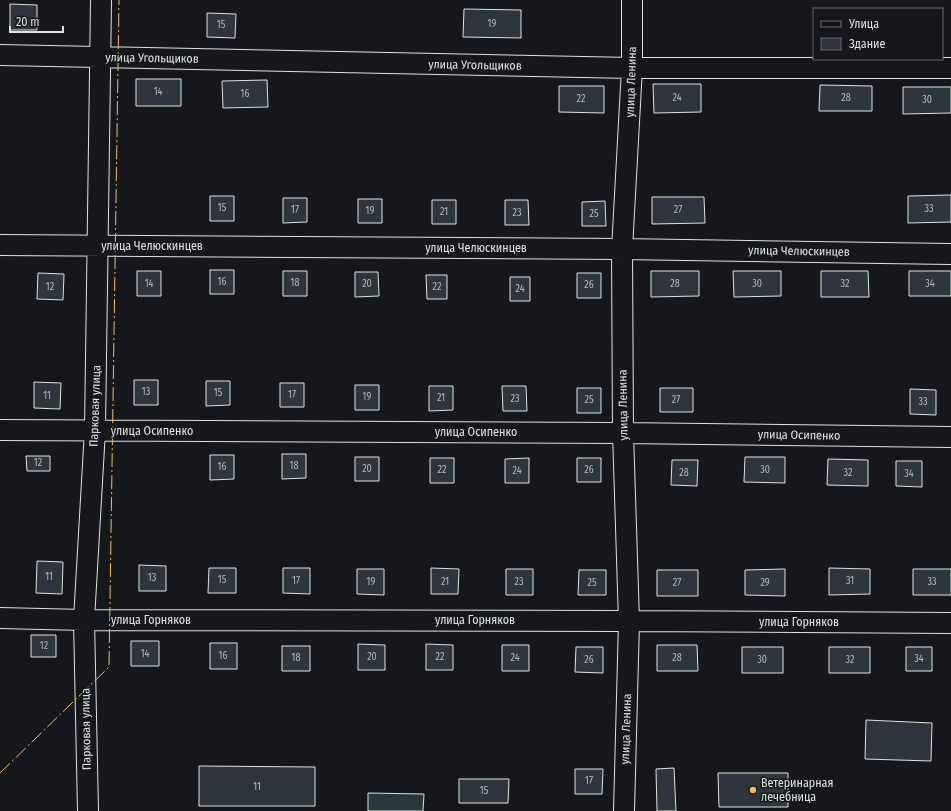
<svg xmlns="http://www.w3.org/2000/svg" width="951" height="811" font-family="'Fira Sans Condensed',sans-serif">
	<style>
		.building { fill: #2c363c; stroke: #d8e6dc }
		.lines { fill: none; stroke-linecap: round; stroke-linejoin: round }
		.minor-casing { stroke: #d8e6dc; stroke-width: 22 }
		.minor { stroke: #14181c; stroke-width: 20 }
		.power { stroke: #ffb74d; stroke-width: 1; stroke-dasharray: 14 3 2 3; stroke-linecap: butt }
		.poi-dot { fill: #ffb74d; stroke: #14181c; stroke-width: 1.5 }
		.labels { text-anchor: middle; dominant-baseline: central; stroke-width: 3; stroke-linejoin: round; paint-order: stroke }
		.number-label { font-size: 10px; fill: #adbab4 }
		.street-label { font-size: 12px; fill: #d8e6dc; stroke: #14181c }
		.poi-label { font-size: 12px; fill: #d8e6dc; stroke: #14181c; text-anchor: start }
	</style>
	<rect width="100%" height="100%" fill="#14181c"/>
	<path class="building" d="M 10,4 L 37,5 L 37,30 L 10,30 Z
		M 464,9 L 521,10 L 521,38 L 463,37 Z
		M 207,13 L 236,14 L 235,38 L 207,37 Z
		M 136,79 L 181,79 L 181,106 L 136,106 Z
		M 267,80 L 268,107 L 223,108 L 222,81 Z
		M 653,84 L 701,84 L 701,112 L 654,113 Z
		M 820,85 L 872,86 L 872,111 L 819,111 Z
		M 559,86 L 604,86 L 604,113 L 559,112 Z
		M 903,87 L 951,87 L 951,113 L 903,114 Z
		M 951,195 L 951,222 L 908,223 L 908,196 Z
		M 210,196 L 234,196 L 234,221 L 210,221 Z
		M 652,197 L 704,197 L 705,223 L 652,224 Z
		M 283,198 L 307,198 L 307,222 L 283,223 Z
		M 358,199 L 382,199 L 382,223 L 358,223 Z
		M 432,200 L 456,200 L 456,224 L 432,224 Z
		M 505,200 L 528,200 L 529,225 L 505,225 Z
		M 605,201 L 606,226 L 582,226 L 582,202 Z
		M 210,270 L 234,270 L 234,294 L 210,294 Z
		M 137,271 L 161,271 L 161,296 L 137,296 Z
		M 283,271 L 307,271 L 307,296 L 283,296 Z
		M 651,271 L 699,271 L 699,296 L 651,297 Z
		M 733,271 L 781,271 L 781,296 L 734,297 Z
		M 821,271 L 868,271 L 869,297 L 821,297 Z
		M 909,271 L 951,271 L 951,296 L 909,296 Z
		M 355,272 L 378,272 L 379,296 L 355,297 Z
		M 38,273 L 64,274 L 63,300 L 37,299 Z
		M 577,273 L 601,273 L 601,298 L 577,298 Z
		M 426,275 L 447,275 L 447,299 L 427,299 Z
		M 510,277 L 530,277 L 530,301 L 510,301 Z
		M 134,380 L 158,380 L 158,405 L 134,405 Z
		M 206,381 L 230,381 L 230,405 L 206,406 Z
		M 34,382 L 61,383 L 60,409 L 34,408 Z
		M 280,383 L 304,383 L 304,407 L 280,407 Z
		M 355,385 L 379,385 L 379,410 L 355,410 Z
		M 429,386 L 453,386 L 453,410 L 429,411 Z
		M 502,386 L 526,386 L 527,411 L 503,411 Z
		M 577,388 L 601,388 L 601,413 L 577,413 Z
		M 660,388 L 693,388 L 693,412 L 660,412 Z
		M 910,389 L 936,390 L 936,415 L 910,414 Z
		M 282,454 L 306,454 L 306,478 L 282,479 Z
		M 210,455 L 234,455 L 234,479 L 210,480 Z
		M 26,456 L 50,456 L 50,471 L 27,471 Z
		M 355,457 L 379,457 L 379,481 L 355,481 Z
		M 745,457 L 785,457 L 785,483 L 744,482 Z
		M 430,458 L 454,458 L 454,483 L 430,483 Z
		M 529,458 L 529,483 L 505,483 L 505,459 Z
		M 577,458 L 601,458 L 601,482 L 577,482 Z
		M 828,459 L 868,460 L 868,486 L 827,485 Z
		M 672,460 L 698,460 L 697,486 L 671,485 Z
		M 896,461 L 922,461 L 922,487 L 896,486 Z
		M 37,561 L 63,562 L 62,594 L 36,593 Z
		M 139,565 L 166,566 L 166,591 L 139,591 Z
		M 209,568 L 236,568 L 236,593 L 208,593 Z
		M 283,568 L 310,568 L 310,594 L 283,593 Z
		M 431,568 L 459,569 L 458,594 L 431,594 Z
		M 829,568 L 870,569 L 870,594 L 829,595 Z
		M 357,569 L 384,569 L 384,595 L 357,594 Z
		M 506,569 L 533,569 L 533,595 L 506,595 Z
		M 785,569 L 785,596 L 745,595 L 745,570 Z
		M 913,569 L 951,569 L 951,595 L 913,595 Z
		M 579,570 L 606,570 L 606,595 L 578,595 Z
		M 657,570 L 698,570 L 698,596 L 657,596 Z
		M 31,635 L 56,635 L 56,657 L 31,657 Z
		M 131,641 L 159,641 L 159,666 L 131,666 Z
		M 210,643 L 237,643 L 237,669 L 210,669 Z
		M 358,644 L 385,645 L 385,670 L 358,670 Z
		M 426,644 L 453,645 L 453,670 L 426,670 Z
		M 502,645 L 529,645 L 529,671 L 502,671 Z
		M 657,645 L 697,645 L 698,671 L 657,671 Z
		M 282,646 L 310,646 L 310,671 L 282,671 Z
		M 576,647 L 603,647 L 603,673 L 575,672 Z
		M 742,647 L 783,647 L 783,673 L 742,673 Z
		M 829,647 L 870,647 L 870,673 L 829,673 Z
		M 906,647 L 932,647 L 932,671 L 906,671 Z
		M 866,720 L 932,723 L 931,761 L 865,759 Z
		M 199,766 L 315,767 L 315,806 L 199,806 Z
		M 674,768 L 676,811 L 657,811 L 656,769 Z
		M 575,769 L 603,769 L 602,794 L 575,794 Z
		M 718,773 L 788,773 L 788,807 L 719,807 Z
		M 459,779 L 509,779 L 508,803 L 459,803 Z
		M 368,793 L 424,794 L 423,811 L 368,811 Z"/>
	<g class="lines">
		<g class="minor-casing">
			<path id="minor" d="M 0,55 L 632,68 L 951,68
				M 0,245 L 622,249 L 951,254
				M 0,430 L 623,433 L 951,437
				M 0,618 L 84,620 L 629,621 L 951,623
				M 88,811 L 84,620 L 95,430 L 101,0
				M 624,811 L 629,621 L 623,433 L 622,249 L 632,68 L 632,0"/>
		</g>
		<use href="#minor" class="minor"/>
		<path class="power" d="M 0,773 L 109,667 L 119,0"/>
	</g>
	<circle class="poi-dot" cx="753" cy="790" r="4"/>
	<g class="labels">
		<g class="number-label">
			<text x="492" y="24">19</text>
			<text x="221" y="25">15</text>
			<text x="158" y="92">14</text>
			<text x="245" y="94">16</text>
			<text x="677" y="98">24</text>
			<text x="846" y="98">28</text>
			<text x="581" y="99">22</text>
			<text x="927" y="100">30</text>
			<text x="222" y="208">15</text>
			<text x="929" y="209">33</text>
			<text x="295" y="210">17</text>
			<text x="678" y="210">27</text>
			<text x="370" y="211">19</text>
			<text x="444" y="212">21</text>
			<text x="517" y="213">23</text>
			<text x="594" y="214">25</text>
			<text x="222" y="282">16</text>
			<text x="295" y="283">18</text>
			<text x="149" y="284">14</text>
			<text x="367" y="284">20</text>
			<text x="675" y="284">28</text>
			<text x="757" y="284">30</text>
			<text x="845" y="284">32</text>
			<text x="930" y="284">34</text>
			<text x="589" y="285">26</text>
			<text x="50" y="287">12</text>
			<text x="437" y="287">22</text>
			<text x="520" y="289">24</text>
			<text x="146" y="392">13</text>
			<text x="218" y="393">15</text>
			<text x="292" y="395">17</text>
			<text x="47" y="396">11</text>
			<text x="367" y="397">19</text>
			<text x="441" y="398">21</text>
			<text x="515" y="399">23</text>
			<text x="589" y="400">25</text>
			<text x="676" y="400">27</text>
			<text x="923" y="402">33</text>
			<text x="38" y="463">12</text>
			<text x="294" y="466">18</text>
			<text x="222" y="467">16</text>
			<text x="367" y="469">20</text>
			<text x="442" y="470">22</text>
			<text x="589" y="470">26</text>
			<text x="765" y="470">30</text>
			<text x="517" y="471">24</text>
			<text x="684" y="473">28</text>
			<text x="848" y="473">32</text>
			<text x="909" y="474">34</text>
			<text x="49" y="577">11</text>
			<text x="152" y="578">13</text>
			<text x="222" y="580">15</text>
			<text x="296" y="581">17</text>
			<text x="850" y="581">31</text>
			<text x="371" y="582">19</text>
			<text x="445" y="582">21</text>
			<text x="519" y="582">23</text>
			<text x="932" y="582">33</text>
			<text x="592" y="583">25</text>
			<text x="677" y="583">27</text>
			<text x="765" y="583">29</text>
			<text x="44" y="646">12</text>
			<text x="145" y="654">14</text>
			<text x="223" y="656">16</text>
			<text x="372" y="657">20</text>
			<text x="440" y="657">22</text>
			<text x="296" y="658">18</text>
			<text x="515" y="658">24</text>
			<text x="677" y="658">28</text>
			<text x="919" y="659">34</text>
			<text x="589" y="660">26</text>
			<text x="762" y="660">30</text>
			<text x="850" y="660">32</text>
			<text x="589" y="781">17</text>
			<text x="257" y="787">11</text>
			<text x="484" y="791">15</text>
		</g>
		<g class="street-label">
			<text transform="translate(152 58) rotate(1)">улица Угольщиков</text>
			<text transform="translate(475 65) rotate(1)">улица Угольщиков</text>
			<text transform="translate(631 82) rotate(-88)">улица Ленина</text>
			<text x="152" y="246">улица Челюскинцев</text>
			<text x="476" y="248">улица Челюскинцев</text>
			<text transform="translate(799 251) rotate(1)">улица Челюскинцев</text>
			<text transform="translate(623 405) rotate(-91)">улица Ленина</text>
			<text transform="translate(95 406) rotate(-88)">Парковая улица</text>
			<text x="152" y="431">улица Осипенко</text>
			<text x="476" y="432">улица Осипенко</text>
			<text transform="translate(799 435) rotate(1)">улица Осипенко</text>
			<text x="151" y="620">улица Горняков</text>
			<text x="475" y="620">улица Горняков</text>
			<text x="799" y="622">улица Горняков</text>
			<text transform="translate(86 729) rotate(-91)">Парковая улица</text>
			<text transform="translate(626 729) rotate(-88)">улица Ленина</text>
		</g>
		<g class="poi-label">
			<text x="761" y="783">Ветеринарная<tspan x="761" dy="14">лечебница</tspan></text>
		</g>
	</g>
	<rect x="813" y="8" width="130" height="52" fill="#14181c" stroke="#626a69"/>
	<rect x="821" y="21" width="20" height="6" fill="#14181c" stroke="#626a69"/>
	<text x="849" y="28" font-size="12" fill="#d8e6dc">Улица</text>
	<rect x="821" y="38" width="20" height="12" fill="#2c363c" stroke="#626a69"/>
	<text x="849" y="48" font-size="12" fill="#d8e6dc">Здание</text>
	<path d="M10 26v6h53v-6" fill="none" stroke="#d8e6dc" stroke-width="2"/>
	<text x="16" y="26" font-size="12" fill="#d8e6dc" stroke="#14181c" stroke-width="3" paint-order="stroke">20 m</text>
</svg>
